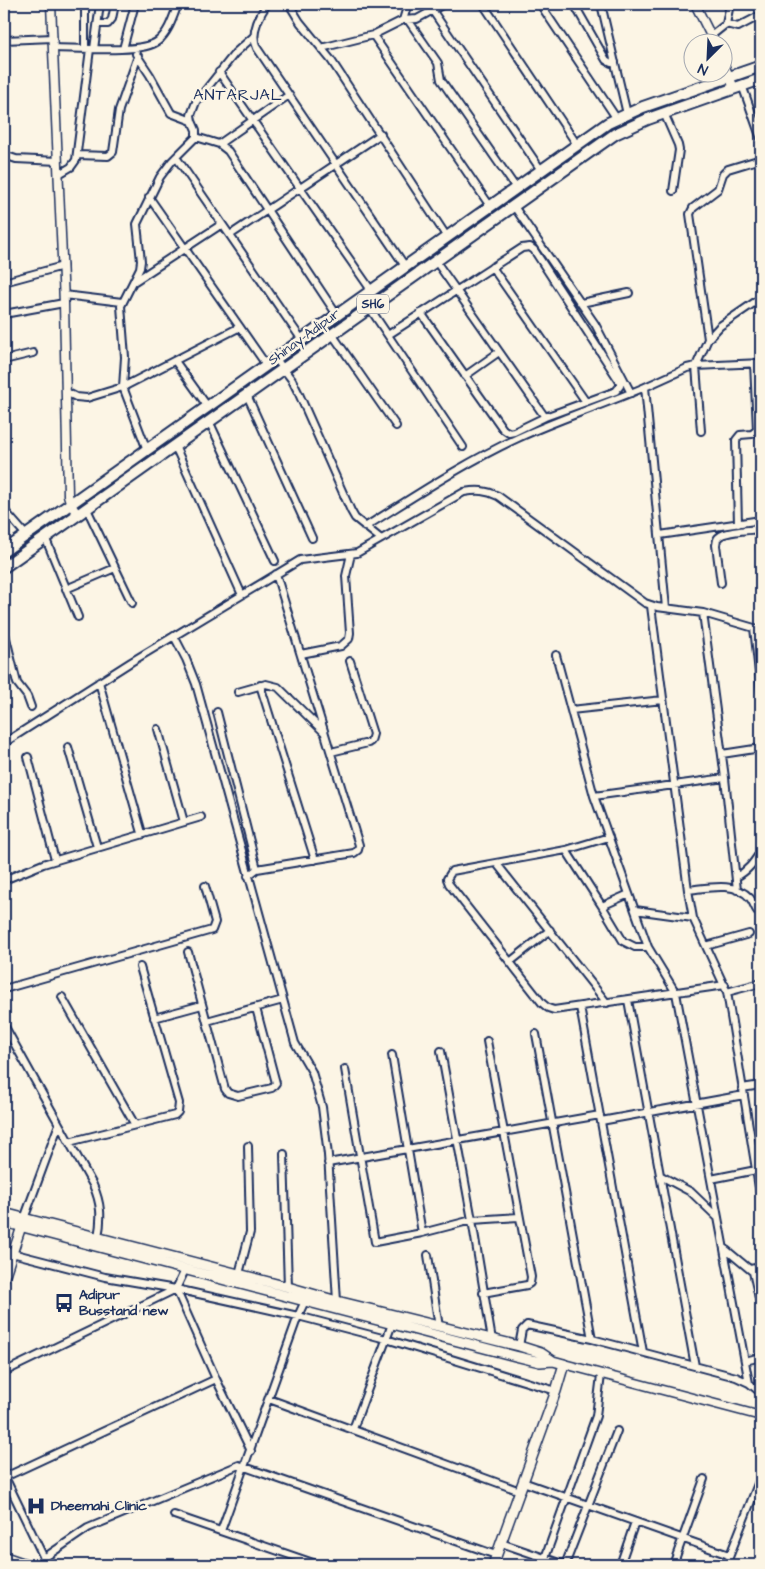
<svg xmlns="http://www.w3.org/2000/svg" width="765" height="1569" font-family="'Architects Daughter',sans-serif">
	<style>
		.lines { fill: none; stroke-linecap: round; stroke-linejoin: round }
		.minor-casing { stroke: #1b2f5e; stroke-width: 10 }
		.tertiary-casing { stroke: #1b2f5e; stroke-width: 11 }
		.secondary-casing { stroke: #1b2f5e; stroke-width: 12 }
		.primary-casing { stroke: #1b2f5e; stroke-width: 14 }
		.minor { stroke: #fcf5e5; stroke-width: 6 }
		.tertiary { stroke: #fcf5e5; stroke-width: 8 }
		.secondary { stroke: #fcf5e5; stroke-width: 9 }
		.primary { stroke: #fcf5e5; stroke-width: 10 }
		.labels { text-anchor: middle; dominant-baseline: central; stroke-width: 5; stroke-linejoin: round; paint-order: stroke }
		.shield { fill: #fcf5e5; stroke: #5e6a86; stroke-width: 1 }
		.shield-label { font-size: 12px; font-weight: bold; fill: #1b2f5e }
		.street-label { font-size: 14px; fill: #1b2f5e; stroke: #fcf5e5 }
		.poi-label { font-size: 14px; font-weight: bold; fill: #1b2f5e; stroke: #fcf5e5; text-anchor: start }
		.quarter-label { font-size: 16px; letter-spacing: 1px; fill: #1b2f5e; stroke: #fcf5e5 }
	</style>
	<rect width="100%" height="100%" fill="#fcf5e5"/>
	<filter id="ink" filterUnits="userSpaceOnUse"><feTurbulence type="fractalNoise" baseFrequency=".02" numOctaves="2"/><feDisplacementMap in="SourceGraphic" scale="10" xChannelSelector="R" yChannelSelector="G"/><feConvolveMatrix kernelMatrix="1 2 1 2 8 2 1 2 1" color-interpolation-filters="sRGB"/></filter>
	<g filter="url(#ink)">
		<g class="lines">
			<g class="minor-casing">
				<path id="minor" d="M 267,4 C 259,16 250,34 257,48 L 405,266
					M 289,4 L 300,22 L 331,60 L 447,237
					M 483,4 L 578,146
					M 540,4 L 617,119
					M 574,4 L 606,60 L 611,63 L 615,62
					M 601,4 L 627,114
					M 432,10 L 541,170
					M 403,20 L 408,4
					M 408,20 L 438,63 L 441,80 L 516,188
					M 98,24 L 108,24 L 112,19 L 115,4
					M 726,24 L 738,27 L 761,15
					M 373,35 L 490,206
					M 711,36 L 726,24 L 730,4
					M 4,40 L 53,38
					M 53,48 C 76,48 142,54 158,41 C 169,32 173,17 178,4
					M 85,48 L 85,4
					M 321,48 L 373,35 L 403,20 L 417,19 L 444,4
					M 94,49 L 100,4
					M 123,49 L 135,4
					M 136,54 L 150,75 L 171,113 L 192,121
					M 219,72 L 371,290
					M 742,85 L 761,139
					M 664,113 L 678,145 L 679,150 L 673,191
					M 196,137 L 219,144 L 228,151 L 337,315
					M 219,144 L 289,95
					M 4,155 L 16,159 L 58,161
					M 77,155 L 108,156 L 113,152 L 119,110 L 138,56
					M 176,157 L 302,340
					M 59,174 L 71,167 L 76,160 L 90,49
					M 149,197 L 267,366
					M 513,205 L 595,324 L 631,393
					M 230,235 L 381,134
					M 435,260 L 545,417
					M 492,267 L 586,402
					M 135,281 L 222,224
					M 4,282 L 63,266
					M 64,295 L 122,302
					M 581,303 L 629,293
					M 369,307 L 463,447
					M 4,314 L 64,303
					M 332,334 L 396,426
					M 388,335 L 522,248 L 530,247 L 534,250 L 620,382 L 620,386 L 616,391 L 545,417 L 514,432 L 509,433 L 503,429 L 421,313
					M 708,339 L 690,214 L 693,208 L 718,189 L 723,174 L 728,169 L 761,159
					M 276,359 L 292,380 L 299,394 L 351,511 L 355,518 L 381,539
					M 4,360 L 33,353
					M 175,361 L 208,407
					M 465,376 L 499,352
					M 645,387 L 687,368 L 696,366 L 761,363
					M 66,392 L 76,397 L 87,398 L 123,387 L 240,327
					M 247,395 L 312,538
					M 209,421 L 275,561
					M 701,431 L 696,366 L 708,339 L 720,326 L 761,298
					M 175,446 L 242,595
					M 147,450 L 123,387 L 125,357 L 121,306 L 140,268 L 141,261 L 137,224 L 160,177 L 172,161 L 196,137 L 196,130 L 192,121 L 191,115 L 196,102 L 235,53 L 253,37
					M 87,509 L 132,603
					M 4,510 L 26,535
					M 738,524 L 736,440 L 740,435 L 752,434 L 757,430 L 754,363
					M 365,527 C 415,496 464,463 518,438 C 559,419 603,405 645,387 L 666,608
					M 758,529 L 761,553
					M 660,535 L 761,520
					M 45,537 L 78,617
					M 721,583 L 716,545 C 717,541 716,539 719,537 C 725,531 752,530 761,529
					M 66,589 L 115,568
					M 651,606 L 688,890 L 693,918
					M 703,613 L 725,778 L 737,890
					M 754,628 L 761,691
					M 4,630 L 17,683 L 27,696 L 31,707
					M 174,636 L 186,659 L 196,684 L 295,1043 L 312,1072 L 322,1107 L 328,1155 L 337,1301
					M 301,654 L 341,646 L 349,639 L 350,633 L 346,576 L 351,554
					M 556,655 L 594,796 L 648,947 L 676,993 L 749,1383
					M 99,682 L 142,833
					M 260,685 L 315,860
					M 238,692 L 266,684 L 278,687 L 324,732
					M 571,710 L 663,700
					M 217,712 L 257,869
					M 158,729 L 184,822
					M 4,743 L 131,662 L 300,560 L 357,553 L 464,492 C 477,490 486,490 498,496 L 645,603 L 657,607 L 703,613 L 761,630
					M 68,747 L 97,847
					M 331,752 L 368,743 L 371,741 L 373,734 L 350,661
					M 722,754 L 761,748
					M 28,757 L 55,860
					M 594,796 L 725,778
					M 566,850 L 609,837
					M 497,864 L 607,1003
					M 248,876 L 257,869 L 354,853 L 358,850 L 359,845 L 276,574
					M 736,877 C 748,871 754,862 761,851
					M 4,880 L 43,864 L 201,817
					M 688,890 C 708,888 735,881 750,898 C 755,904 754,910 761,915
					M 629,894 L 602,906 L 566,850 L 452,871 L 447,879 L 449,884 L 542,1003 L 548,1008 L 554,1010 L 725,985
					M 602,906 L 623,941 L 635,947 L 648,947
					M 635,910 L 693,918 L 727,992 L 761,1200
					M 706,946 L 749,934
					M 188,952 L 225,1089 L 228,1093 L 238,1096 L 272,1088 L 276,1083 L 256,1008
					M 510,962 L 550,930
					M 4,989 L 212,930 L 215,922 L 205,886
					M 727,992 L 761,983
					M 62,997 L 135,1125
					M 628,1000 L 695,1366
					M 580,1007 L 643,1352
					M 154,1018 L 202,1005
					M 207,1021 L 283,1000
					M 4,1025 L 93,1185 C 101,1203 102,1217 98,1237
					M 536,1034 L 592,1339 L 736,1377 L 749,1383 L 761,1393
					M 441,1051 L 472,1220 L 492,1340
					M 392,1055 L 422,1233
					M 345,1069 L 375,1242 L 422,1233 L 472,1220 L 519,1217
					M 742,1088 L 761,1085
					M 601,1121 L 744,1095
					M 69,1142 L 175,1115 L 178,1112 L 179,1103 L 140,967
					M 284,1154 L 288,1287
					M 328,1163 L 600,1115
					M 661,1176 L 691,1192 L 717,1217
					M 711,1179 L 756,1170
					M 24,1219 L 59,1124
					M 724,1248 L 753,1272 L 761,1307
					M 4,1251 L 105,1277 L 176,1289 L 298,1316 L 386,1339 L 556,1391
					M 428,1255 L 439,1327
					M 750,1269 L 761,1267
					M 239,1274 L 250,1232 L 248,1146
					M 176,1289 L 216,1379 L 251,1451
					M 483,1293 L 527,1285 L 530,1283 L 531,1277 L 487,1041
					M 519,1346 L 522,1330 L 527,1325 L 592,1339
					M 745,1361 L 761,1357
					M 4,1372 L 176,1289 L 185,1270
					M 269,1399 L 520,1491
					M 353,1429 L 392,1324
					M 4,1475 L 44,1558
					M 5,1477 L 216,1379
					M 523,1482 L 729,1555
					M 174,1515 L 319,1565
					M 221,1531 L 298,1316 L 305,1301
					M 501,1543 L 565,1565
					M 545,1558 L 596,1416 L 601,1375
					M 38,1565 L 44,1558 L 88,1528 L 239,1465 L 496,1555
					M 565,1565 L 617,1431
					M 620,1565 L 635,1522
					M 673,1565 L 704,1479
					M 726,1565 L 761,1476"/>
			</g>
			<g class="tertiary-casing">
				<path id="tertiary" d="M 51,4 L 64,303 L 68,495 L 71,505 L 78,515
					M 695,4 L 714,42
					M 722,60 L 734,88
					M 4,1279 L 23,1222
					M 564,1364 L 761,1416
					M 4,1556 L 30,1565"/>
			</g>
			<g class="secondary-casing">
				<path id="secondary" d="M 4,1213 L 288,1287 L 337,1301 L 519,1346 L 541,1353 L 553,1361 L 564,1364 L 556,1391 L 493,1565
					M 4,1222 L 515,1356 L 540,1362 L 553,1361"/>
			</g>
			<g class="primary-casing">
				<path id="primary" d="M 4,551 L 608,123 L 643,107 L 761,66
					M 4,567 L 615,134 L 648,119 L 761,79"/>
			</g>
			<use href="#minor" class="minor"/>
			<use href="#tertiary" class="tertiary"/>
			<use href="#secondary" class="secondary"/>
			<use href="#primary" class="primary"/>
		</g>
	</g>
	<defs>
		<g id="bus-bare" transform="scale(1.5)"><path d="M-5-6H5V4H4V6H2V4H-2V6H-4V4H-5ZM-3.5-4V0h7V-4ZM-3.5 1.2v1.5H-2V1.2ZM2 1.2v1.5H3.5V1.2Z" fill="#1b2f5e" stroke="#fcf5e5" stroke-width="2.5" paint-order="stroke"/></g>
		<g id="hospital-bare" transform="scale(1.5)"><path d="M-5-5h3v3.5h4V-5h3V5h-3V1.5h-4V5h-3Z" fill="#1b2f5e" stroke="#fcf5e5" stroke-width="2.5" paint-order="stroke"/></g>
	</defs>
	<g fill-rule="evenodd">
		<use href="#bus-bare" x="64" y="1303"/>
		<use href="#hospital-bare" x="36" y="1506"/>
	</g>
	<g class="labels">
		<rect class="shield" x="357" y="294.5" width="32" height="19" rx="4"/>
		<g class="shield-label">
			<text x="373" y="304">SH6</text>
		</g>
		<g class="street-label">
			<text transform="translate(304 337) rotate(-36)">Shinay-Adipur</text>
		</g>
		<g class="poi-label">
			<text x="79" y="1295">Adipur<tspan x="79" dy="16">Busstand new</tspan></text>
			<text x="51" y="1506">Dheemahi Clinic</text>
		</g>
		<g class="quarter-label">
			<text x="238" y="95">ANTARJAL</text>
		</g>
	</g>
	<rect width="765" height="1569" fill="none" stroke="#fcf5e5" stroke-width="20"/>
	<rect x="10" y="10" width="745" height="1549" fill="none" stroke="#1b2f5e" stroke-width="2" filter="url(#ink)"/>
	<g transform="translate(708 58) rotate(204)"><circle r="24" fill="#fcf5e5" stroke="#a2a6af"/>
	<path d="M0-4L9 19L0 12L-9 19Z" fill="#1b2f5e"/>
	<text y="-8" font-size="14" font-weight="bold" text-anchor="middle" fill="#1b2f5e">N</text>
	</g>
</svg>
